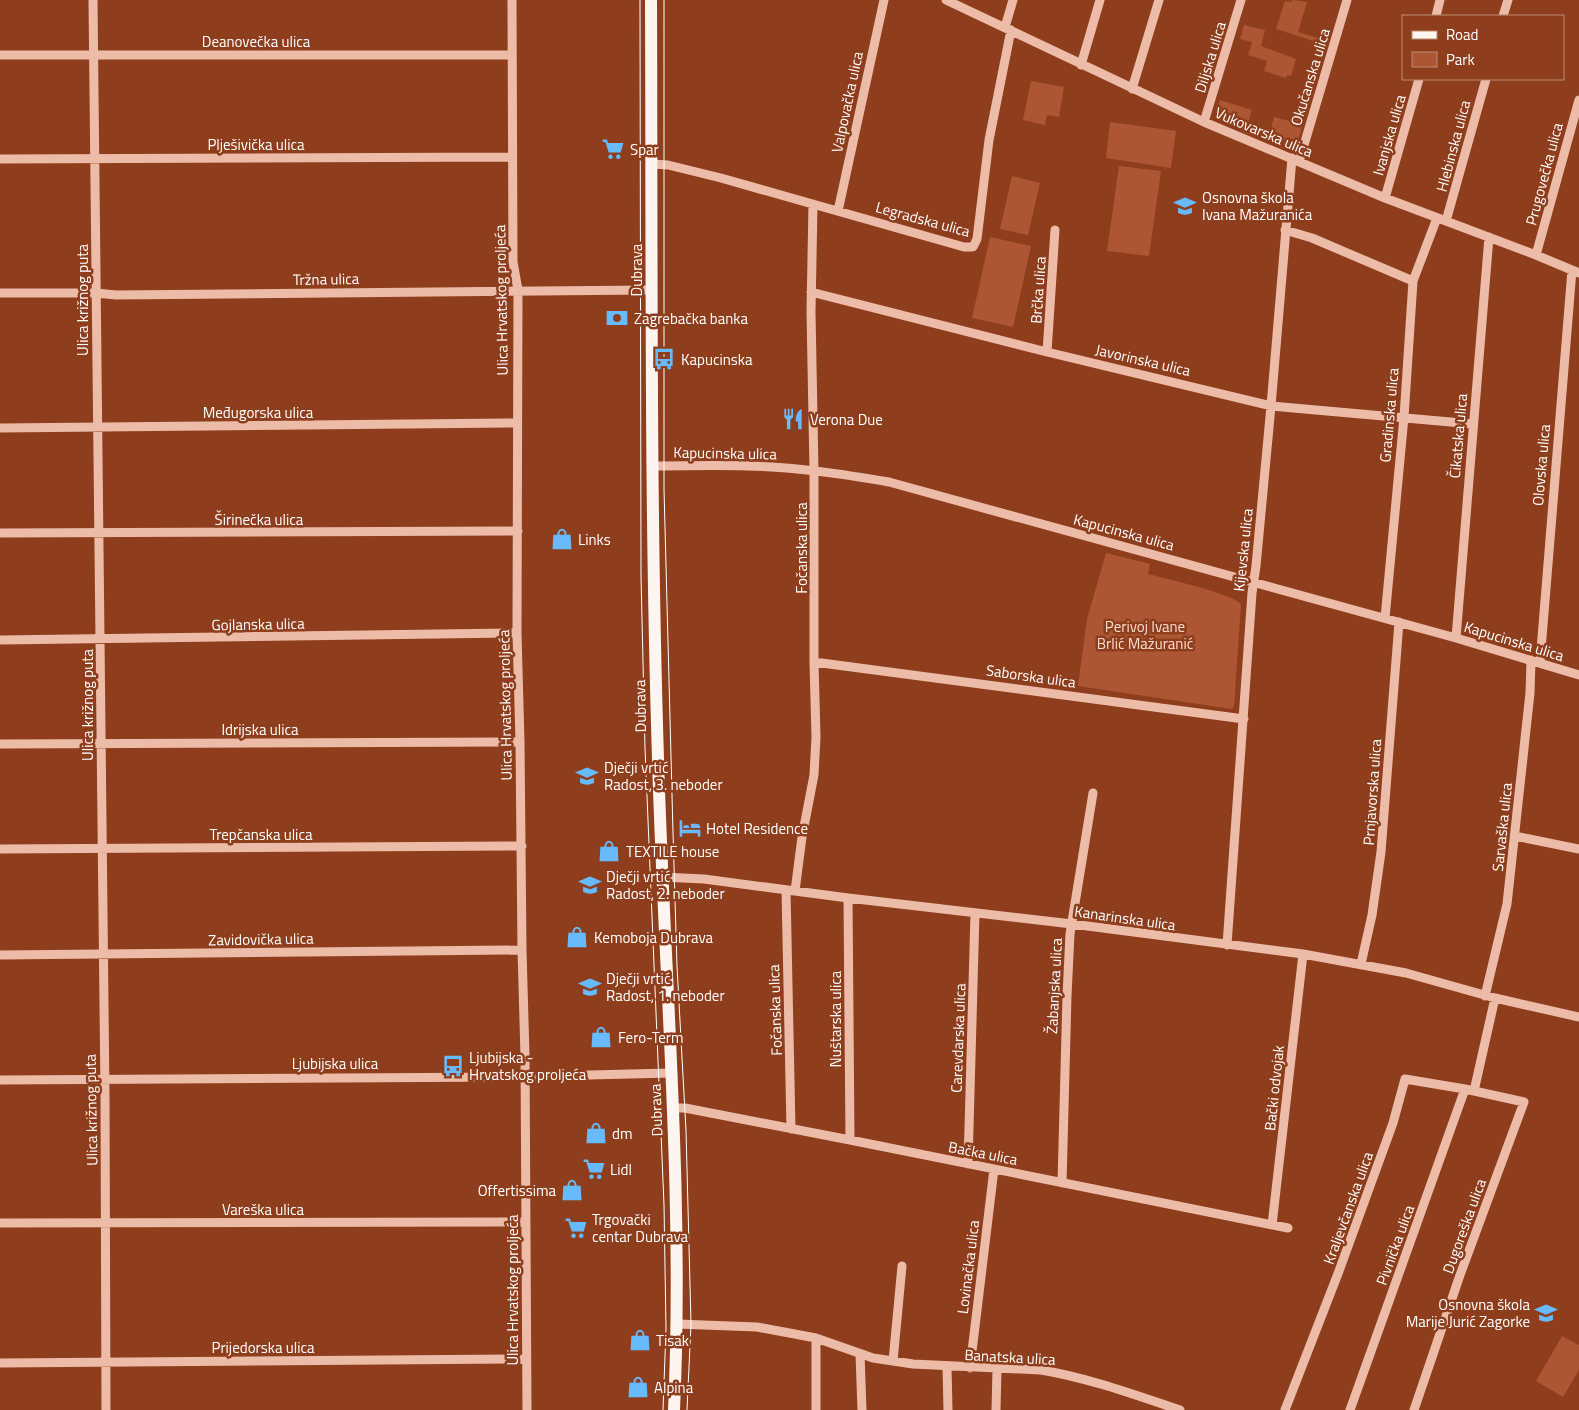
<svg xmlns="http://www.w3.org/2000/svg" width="1579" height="1410" font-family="'Titillium Web',sans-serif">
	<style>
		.green { fill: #ad5633 }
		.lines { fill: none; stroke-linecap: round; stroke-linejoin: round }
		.minor { stroke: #edbca9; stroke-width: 9 }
		.major { stroke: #fff5f0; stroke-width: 12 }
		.tram { stroke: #fff; stroke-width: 1 }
		.labels { text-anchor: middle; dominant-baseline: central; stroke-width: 5; stroke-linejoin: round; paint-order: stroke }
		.street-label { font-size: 15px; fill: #fff; stroke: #8e3e1c }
		.poi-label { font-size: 15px; fill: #fff; stroke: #8e3e1c; text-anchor: start }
		.park-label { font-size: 15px; fill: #fadbcf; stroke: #8e3e1c }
	</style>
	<rect width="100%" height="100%" fill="#8e3e1c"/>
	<path class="green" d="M 1292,0 L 1307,2 L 1298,32 L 1327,41 L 1326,45 L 1276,29 L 1285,1 L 1291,2 Z
		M 1244,25 L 1265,30 L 1261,46 L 1296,59 L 1291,76 L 1287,75 L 1286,78 L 1264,71 L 1267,61 L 1248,55 L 1252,42 L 1240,39 Z
		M 1031,81 L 1064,87 L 1059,117 L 1047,115 L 1045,125 L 1023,120 Z
		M 1220,100 L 1252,110 L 1246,130 L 1215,118 Z
		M 1298,104 L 1308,107 L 1295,150 L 1268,140 L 1274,117 L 1293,122 Z
		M 1110,122 L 1176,131 L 1171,168 L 1106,158 Z
		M 1119,166 L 1161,171 L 1149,256 L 1107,251 Z
		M 1012,176 L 1040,183 L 1028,235 L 1000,229 Z
		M 990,237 L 1031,246 L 1013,327 L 972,318 Z
		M 1106,553 L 1150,564 L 1148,574 C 1166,579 1231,593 1241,604 L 1234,706 L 1232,709 L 1078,686 L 1087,619 Z
		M 1562,1336 L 1579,1345 L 1579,1370 L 1563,1397 L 1536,1381 Z"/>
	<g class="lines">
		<path class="minor" d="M 93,0 L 105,1096 L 106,1410
			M 512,0 L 513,262 L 518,290 L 517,633 L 520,742 L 522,950 L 525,1056 L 527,1410
			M 946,0 L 1204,122 L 1385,198 L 1536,255 L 1579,273
			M 1436,16 L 1440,0
			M 1503,16 L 1508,0
			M 1005,27 L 1013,0
			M 0,55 L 512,55
			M 1081,65 L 1100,0
			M 1132,89 L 1159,0
			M 1204,122 L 1241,0
			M 0,159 L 512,157
			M 1299,162 L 1347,0
			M 652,164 L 668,165 L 721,178 L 964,247 L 973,247 L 977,239 L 989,140 L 1011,30
			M 1385,198 L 1419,79
			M 838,211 L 884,0
			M 1446,221 L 1486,79
			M 1285,230 L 1312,238 L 1413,281
			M 1536,255 L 1579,100
			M 811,292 L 1047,352 L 1271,406 L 1473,424
			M 0,293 L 96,293 L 116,295 L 652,290
			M 1047,352 L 1055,230
			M 0,428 L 517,423
			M 652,466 C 684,466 716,465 748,466 C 796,467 842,474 889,482 L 1456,638 L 1579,675
			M 0,533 L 518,531
			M 1385,618 L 1404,417 L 1413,281 L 1437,218
			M 1456,638 L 1489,237
			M 0,640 L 517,633
			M 814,662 L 1244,719
			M 1540,662 L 1572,270
			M 0,744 L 520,742
			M 1515,836 L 1579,849
			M 0,849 L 522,846
			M 662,877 L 704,879 L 848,898 L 1072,924 L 1303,954 L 1406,973 L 1495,998 L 1579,1017
			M 786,890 L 791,1129
			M 795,891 L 802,837 L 814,775 L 816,737 L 814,662 L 814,471 L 811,312 L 813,204
			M 848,898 L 850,1140
			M 1227,945 L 1252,593 L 1256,566 L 1271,406 L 1292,158
			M 0,955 L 522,950
			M 1361,964 L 1372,915 L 1381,852 L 1399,622
			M 1485,996 L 1507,904 L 1530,693 L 1531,660
			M 0,1080 L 509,1077 L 671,1073
			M 1474,1091 L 1495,998
			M 672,1108 L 685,1108 L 850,1140 L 1288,1228
			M 968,1164 L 975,913
			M 1062,1183 L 1067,996 L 1070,934 L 1093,793
			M 0,1223 L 526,1222
			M 1272,1225 L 1303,954
			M 677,1324 L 757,1327 L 816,1338 L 873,1358 L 913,1364 L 1041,1370 C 1089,1378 1135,1395 1180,1410
			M 860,1354 L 862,1410
			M 893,1361 L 902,1266
			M 0,1363 L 526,1359
			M 947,1367 L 948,1410
			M 970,1368 L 994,1169
			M 816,1410 L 816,1338
			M 996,1410 L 997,1369
			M 1285,1410 L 1339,1271 L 1393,1123 L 1405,1079 L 1465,1089 L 1524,1102 L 1460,1275 L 1414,1410
			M 1350,1410 L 1465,1089"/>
		<path class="major" d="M 651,0 C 652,253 650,506 658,758 C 664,975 684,1193 674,1410"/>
		<path class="tram" d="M 640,0 L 641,576 L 645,748 L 664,1205 L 666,1329 L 663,1410
			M 664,0 L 664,489 L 673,833 L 677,966 L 686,1131 L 689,1246 L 691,1324 L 687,1410"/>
	</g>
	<defs>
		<g id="supermarket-bare" transform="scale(1.725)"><path d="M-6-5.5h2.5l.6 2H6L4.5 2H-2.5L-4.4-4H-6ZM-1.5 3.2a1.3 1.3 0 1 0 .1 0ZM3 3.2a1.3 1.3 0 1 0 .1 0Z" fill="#67bbfd" stroke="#8e3e1c" stroke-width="2.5" paint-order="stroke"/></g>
		<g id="school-bare" transform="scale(1.725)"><path d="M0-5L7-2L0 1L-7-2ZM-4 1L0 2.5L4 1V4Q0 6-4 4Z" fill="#67bbfd" stroke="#8e3e1c" stroke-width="2.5" paint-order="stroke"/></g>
		<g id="bank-bare" transform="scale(1.725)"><path d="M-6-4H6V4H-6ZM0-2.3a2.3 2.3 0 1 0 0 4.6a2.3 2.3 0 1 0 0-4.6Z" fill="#67bbfd" stroke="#8e3e1c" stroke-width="2.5" paint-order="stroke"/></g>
		<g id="bus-bare" transform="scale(1.725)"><path d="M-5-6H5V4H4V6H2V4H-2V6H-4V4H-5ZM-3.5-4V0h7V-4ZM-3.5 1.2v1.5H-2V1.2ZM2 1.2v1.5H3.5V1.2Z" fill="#67bbfd" stroke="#8e3e1c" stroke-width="2.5" paint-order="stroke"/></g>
		<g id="restaurant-bare" transform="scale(1.725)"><path d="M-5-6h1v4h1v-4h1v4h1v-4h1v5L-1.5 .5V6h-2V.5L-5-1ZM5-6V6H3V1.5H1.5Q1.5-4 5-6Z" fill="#67bbfd" stroke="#8e3e1c" stroke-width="2.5" paint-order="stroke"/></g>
		<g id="shop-bare" transform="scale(1.725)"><path d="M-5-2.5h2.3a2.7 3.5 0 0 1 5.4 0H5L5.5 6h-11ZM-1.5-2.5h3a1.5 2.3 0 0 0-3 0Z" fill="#67bbfd" stroke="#8e3e1c" stroke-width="2.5" paint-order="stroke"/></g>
		<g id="hotel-bare" transform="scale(1.725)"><path d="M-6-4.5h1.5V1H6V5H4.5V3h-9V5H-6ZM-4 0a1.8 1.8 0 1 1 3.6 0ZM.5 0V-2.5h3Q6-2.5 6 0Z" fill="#67bbfd" stroke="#8e3e1c" stroke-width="2.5" paint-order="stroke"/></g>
	</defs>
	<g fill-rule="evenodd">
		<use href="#supermarket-bare" x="613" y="149"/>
		<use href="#school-bare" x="1185" y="206"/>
		<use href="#bank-bare" x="617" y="318"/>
		<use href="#bus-bare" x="664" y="359"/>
		<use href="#restaurant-bare" x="793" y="419"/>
		<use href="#shop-bare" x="562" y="539"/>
		<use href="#school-bare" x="587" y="776"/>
		<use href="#hotel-bare" x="690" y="828"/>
		<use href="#shop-bare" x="609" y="851"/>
		<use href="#school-bare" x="590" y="885"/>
		<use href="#shop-bare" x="577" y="937"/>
		<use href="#school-bare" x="590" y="987"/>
		<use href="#shop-bare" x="601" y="1037"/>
		<use href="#bus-bare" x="453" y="1066"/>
		<use href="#shop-bare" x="596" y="1133"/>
		<use href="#supermarket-bare" x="594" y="1169"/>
		<use href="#shop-bare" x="572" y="1190"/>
		<use href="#supermarket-bare" x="576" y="1228"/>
		<use href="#school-bare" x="1546" y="1313"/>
		<use href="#shop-bare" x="640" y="1340"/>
		<use href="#shop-bare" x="638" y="1387"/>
	</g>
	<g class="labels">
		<g class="street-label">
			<text x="256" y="41">Deanovečka ulica</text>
			<text transform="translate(1210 57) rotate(-73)">Diljska ulica</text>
			<text transform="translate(1310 77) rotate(-73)">Okučanska ulica</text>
			<text transform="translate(847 102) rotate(-78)">Valpovačka ulica</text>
			<text transform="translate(1264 132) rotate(23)">Vukovarska ulica</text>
			<text transform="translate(1389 135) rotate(-74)">Ivanjska ulica</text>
			<text x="256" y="144">Plješivička ulica</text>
			<text transform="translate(1453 146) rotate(-75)">Hlebinska ulica</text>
			<text transform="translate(1544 174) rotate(-75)">Prugovečka ulica</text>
			<text transform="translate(923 219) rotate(15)">Legradska ulica</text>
			<text transform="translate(636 270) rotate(-90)">Dubrava</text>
			<text transform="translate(326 279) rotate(-1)">Tržna ulica</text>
			<text transform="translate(1038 290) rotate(-86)">Brčka ulica</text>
			<text transform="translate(82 300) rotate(-90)">Ulica križnog puta</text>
			<text transform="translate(501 300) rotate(-91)">Ulica Hrvatskog proljeća</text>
			<text transform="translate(1143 360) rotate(13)">Javorinska ulica</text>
			<text x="258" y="412">Međugorska ulica</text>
			<text transform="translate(1389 415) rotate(-85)">Gradinska ulica</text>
			<text transform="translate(1458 436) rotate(-85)">Čikatska ulica</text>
			<text transform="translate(725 453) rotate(1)">Kapucinska ulica</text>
			<text transform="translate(1541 465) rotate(-85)">Olovska ulica</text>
			<text x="259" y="519">Širinečka ulica</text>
			<text transform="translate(1124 532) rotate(15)">Kapucinska ulica</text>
			<text transform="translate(801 548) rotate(-90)">Fočanska ulica</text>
			<text transform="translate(1243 550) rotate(-84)">Kijevska ulica</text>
			<text transform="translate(258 624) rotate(-1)">Gojlanska ulica</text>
			<text transform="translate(1514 641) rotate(17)">Kapucinska ulica</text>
			<text transform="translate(1031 676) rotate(8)">Saborska ulica</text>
			<text transform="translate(87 705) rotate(-90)">Ulica križnog puta</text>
			<text transform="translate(505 705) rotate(-91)">Ulica Hrvatskog proljeća</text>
			<text transform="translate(640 706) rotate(-91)">Dubrava</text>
			<text x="260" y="729">Idrijska ulica</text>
			<text transform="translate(1372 792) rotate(-86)">Prnjavorska ulica</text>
			<text transform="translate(1502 827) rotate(-84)">Sarvaška ulica</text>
			<text x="261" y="834">Trepčanska ulica</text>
			<text transform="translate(1125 918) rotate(8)">Kanarinska ulica</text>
			<text transform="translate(261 939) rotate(-1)">Zavidovička ulica</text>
			<text transform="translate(1054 986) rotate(-87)">Žabanjska ulica</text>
			<text transform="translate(775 1010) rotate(-92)">Fočanska ulica</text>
			<text transform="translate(835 1019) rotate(-90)">Nuštarska ulica</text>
			<text transform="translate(958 1038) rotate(-88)">Carevdarska ulica</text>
			<text x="335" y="1063">Ljubijska ulica</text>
			<text transform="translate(1274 1088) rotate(-84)">Bački odvojak</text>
			<text transform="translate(91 1110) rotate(-91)">Ulica križnog puta</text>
			<text transform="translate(656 1110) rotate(-92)">Dubrava</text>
			<text transform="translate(983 1153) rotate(11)">Bačka ulica</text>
			<text transform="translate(1348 1208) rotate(-70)">Kraljevčanska ulica</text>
			<text x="263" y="1209">Vareška ulica</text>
			<text transform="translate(1464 1226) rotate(-70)">Dugoreška ulica</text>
			<text transform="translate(1395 1245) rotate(-70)">Pivnička ulica</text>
			<text transform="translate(968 1267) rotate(-83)">Lovinačka ulica</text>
			<text transform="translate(512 1290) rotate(-90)">Ulica Hrvatskog proljeća</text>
			<text x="263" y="1347">Prijedorska ulica</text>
			<text transform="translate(1010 1357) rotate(3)">Banatska ulica</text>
		</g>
		<g class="poi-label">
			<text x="630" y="149">Spar</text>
			<text x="1202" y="197">Osnovna škola<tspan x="1202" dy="17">Ivana Mažuranića</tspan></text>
			<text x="634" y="318">Zagrebačka banka</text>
			<text x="681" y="359">Kapucinska</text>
			<text x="810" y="419">Verona Due</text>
			<text x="578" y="539">Links</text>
			<text x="604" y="767">Dječji vrtić<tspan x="604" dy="17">Radost, 3. neboder</tspan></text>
			<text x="706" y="828">Hotel Residence</text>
			<text x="626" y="851">TEXTILE house</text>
			<text x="606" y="876">Dječji vrtić<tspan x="606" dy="17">Radost, 2. neboder</tspan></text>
			<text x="594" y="937">Kemoboja Dubrava</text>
			<text x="606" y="978">Dječji vrtić<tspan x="606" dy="17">Radost, 1. neboder</tspan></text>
			<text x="618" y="1037">Fero-Term</text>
			<text x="469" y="1057">Ljubijska -<tspan x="469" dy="17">Hrvatskog proljeća</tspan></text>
			<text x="612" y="1133">dm</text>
			<text x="610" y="1169">Lidl</text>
			<text x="556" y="1190" text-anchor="end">Offertissima</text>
			<text x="592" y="1219">Trgovački<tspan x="592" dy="17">centar Dubrava</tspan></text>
			<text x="1530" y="1304" text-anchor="end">Osnovna škola<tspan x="1530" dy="17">Marije Jurić Zagorke</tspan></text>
			<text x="656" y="1340">Tisak</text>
			<text x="654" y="1387">Alpina</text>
		</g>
		<g class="park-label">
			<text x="1145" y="626">Perivoj Ivane<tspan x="1145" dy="17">Brlić Mažuranić</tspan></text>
		</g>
	</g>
	<rect x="1402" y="15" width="162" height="65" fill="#8e3e1c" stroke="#bb8b77"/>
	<rect x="1412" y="31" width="25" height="8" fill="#fff5f0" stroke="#bb8b77"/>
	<text x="1446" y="40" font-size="15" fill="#ffffff">Road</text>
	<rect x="1412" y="52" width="25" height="15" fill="#ad5633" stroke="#bb8b77"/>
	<text x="1446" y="65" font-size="15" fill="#ffffff">Park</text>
</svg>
